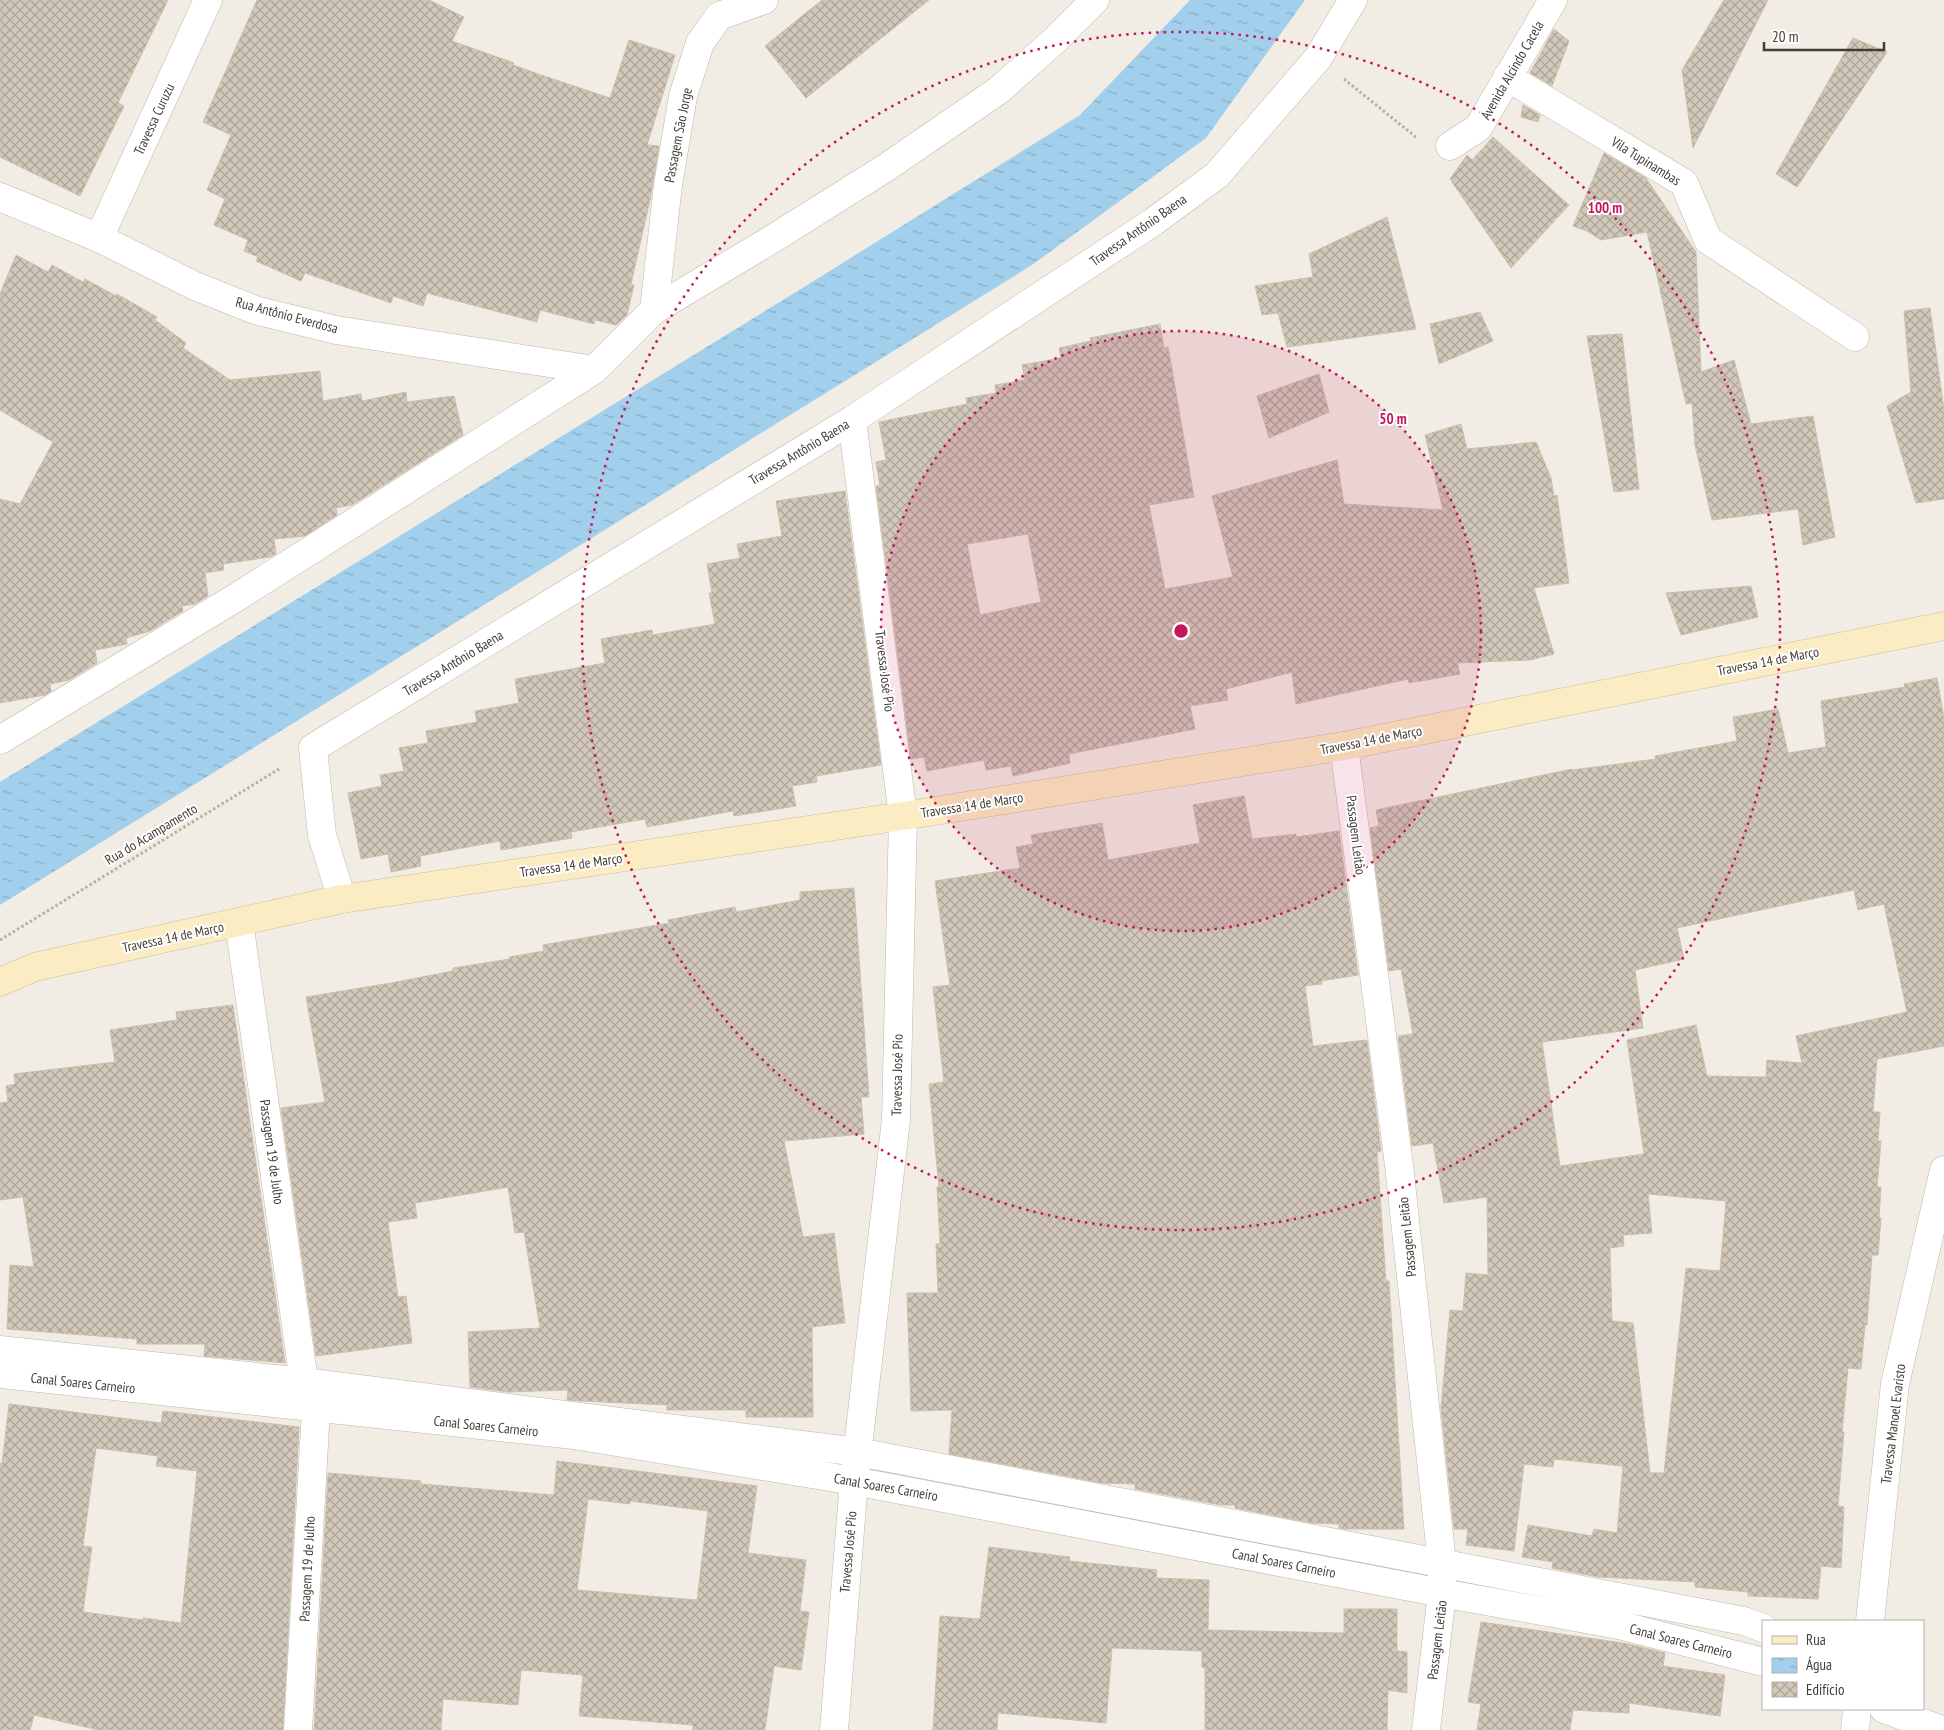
<svg xmlns="http://www.w3.org/2000/svg" width="1944" height="1730" font-family="'PT Sans Narrow',sans-serif">
	<style>
		.water { fill: url(#water-ripples) }
		.building { fill: url(#building-cross-hatch); stroke: #ccbfae; fill-rule: evenodd }
		.lines { fill: none; stroke-linecap: round; stroke-linejoin: round }
		.street-casing { stroke: #bfb7aa; stroke-width: 29 }
		.secondary-casing { stroke: #cfbe96; stroke-width: 29 }
		.path { stroke: #bdaf99; stroke-width: 3; stroke-dasharray: 2.5 2.5; stroke-linecap: butt }
		.street { stroke: #fff; stroke-width: 28 }
		.secondary { stroke: #fbecc3; stroke-width: 28 }
		.ring { fill: none; stroke: #c2185b; stroke-width: 2.5; stroke-dasharray: 2.5 5 }
		.labels { text-anchor: middle; dominant-baseline: central; stroke-width: 4; stroke-linejoin: round; paint-order: stroke }
		.street-label { font-size: 14px; fill: #433d34; stroke: #fff }
		.centre { fill: #c2185b; stroke: #fff; stroke-width: 2.5 }
		.ring-label { font-size: 15px; text-anchor: middle; font-weight: bold; fill: #c2185b; stroke: #fff; stroke-width: 4; stroke-linejoin: round; paint-order: stroke }
	</style>
	<defs>
		<pattern id="water-ripples" width="26" height="14" patternUnits="userSpaceOnUse" patternTransform="scale(1.25)"><rect width="26" height="14" fill="#a2d0ec"/><path d="M2 4q2-2 4 0t4 0M15 11q2-2 4 0t4 0" fill="none" stroke="#86aac0"/></pattern>
		<pattern id="building-cross-hatch" width="8" height="8" patternUnits="userSpaceOnUse" patternTransform="scale(1.25)"><rect width="8" height="8" fill="#d2c8ba"/><path d="M0 0l8 8M0 8l8-8" fill="none" stroke="#aca498"/></pattern>
	</defs>
	<rect width="100%" height="100%" fill="#f1ede4"/>
	<path class="water" d="M 1190,0 L 1305,0 L 1206,138 L 1032,265 L 0,905 L 0,782 L 804,287 L 1080,115 Z"/>
	<path class="building" d="M 0,0 L 168,0 L 118,103 L 124,106 L 80,196 L 0,157 Z
		M 257,0 L 429,0 L 464,17 L 452,41 L 514,63 L 513,65 L 541,75 L 610,98 L 629,40 L 675,55 L 647,145 L 659,146 L 650,200 L 631,284 L 634,285 L 627,315 L 616,325 L 595,320 L 594,324 L 540,310 L 537,322 L 427,293 L 423,306 L 393,296 L 391,303 L 305,273 L 301,281 L 256,261 L 258,257 L 244,251 L 248,240 L 214,225 L 225,199 L 207,190 L 231,135 L 203,122 Z
		M 822,0 L 929,0 L 806,98 L 765,46 Z
		M 1724,0 L 1768,0 L 1693,148 L 1682,70 Z
		M 1554,29 L 1569,41 L 1552,86 L 1530,73 Z
		M 1853,38 L 1887,52 L 1797,187 L 1776,174 Z
		M 1523,105 L 1540,115 L 1538,122 L 1521,117 Z
		M 1493,137 L 1569,205 L 1511,268 L 1450,179 L 1467,155 L 1472,160 Z
		M 1604,153 L 1646,178 L 1696,252 L 1701,372 L 1734,360 L 1751,424 L 1813,416 L 1835,537 L 1803,545 L 1798,509 L 1712,520 L 1695,445 L 1692,403 L 1686,404 L 1647,232 L 1601,240 L 1587,231 L 1573,226 Z
		M 1387,217 L 1416,329 L 1287,347 L 1278,313 L 1262,315 L 1255,286 L 1313,277 L 1309,254 Z
		M 16,255 L 48,272 L 52,265 L 83,282 L 85,279 L 116,296 L 117,294 L 157,317 L 155,320 L 186,343 L 183,348 L 230,380 L 320,371 L 323,401 L 361,394 L 362,401 L 406,392 L 407,402 L 454,396 L 463,435 L 352,505 L 336,508 L 337,515 L 305,536 L 274,539 L 276,554 L 270,557 L 223,564 L 224,570 L 205,573 L 208,596 L 195,604 L 182,606 L 183,611 L 150,631 L 126,638 L 127,644 L 95,650 L 97,663 L 69,680 L 50,684 L 51,691 L 45,695 L 0,703 L 0,499 L 20,504 L 53,442 L 0,410 L 0,294 Z
		M 1930,308 L 1944,410 L 1944,499 L 1916,503 L 1887,406 L 1911,392 L 1904,311 Z
		M 1480,312 L 1493,341 L 1439,364 L 1430,324 Z
		M 1160,324 L 1164,348 L 1168,347 L 1194,497 L 1149,505 L 1165,589 L 1233,577 L 1212,496 L 1337,460 L 1344,504 L 1443,510 L 1425,435 L 1461,424 L 1467,449 L 1536,442 L 1551,478 L 1554,496 L 1557,495 L 1569,583 L 1534,588 L 1554,654 L 1530,660 L 1457,663 L 1460,674 L 1409,683 L 1408,679 L 1296,704 L 1292,672 L 1226,689 L 1228,700 L 1190,706 L 1195,729 L 1069,754 L 1070,763 L 1013,776 L 1011,766 L 986,770 L 984,760 L 927,771 L 924,757 L 911,759 L 876,486 L 880,486 L 876,462 L 886,460 L 879,422 L 967,404 L 966,398 L 996,393 L 995,385 L 1025,380 L 1022,365 L 1061,358 L 1059,348 L 1091,341 L 1090,338 ZM 1028,534 L 1041,602 L 980,615 L 967,544 Z
		M 1622,334 L 1639,489 L 1614,492 L 1587,336 Z
		M 1319,374 L 1329,412 L 1269,438 L 1257,396 Z
		M 845,491 L 881,765 L 816,776 L 817,782 L 792,786 L 796,806 L 734,816 L 733,811 L 647,827 L 645,819 L 571,832 L 572,838 L 501,850 L 500,841 L 420,856 L 421,866 L 391,872 L 388,854 L 361,859 L 348,793 L 382,786 L 380,775 L 404,771 L 399,748 L 428,743 L 426,731 L 477,722 L 475,711 L 519,703 L 515,679 L 605,663 L 601,639 L 652,630 L 653,635 L 715,624 L 709,593 L 712,593 L 707,564 L 740,558 L 737,544 L 782,536 L 776,501 Z
		M 1751,586 L 1758,617 L 1681,635 L 1666,593 Z
		M 1937,678 L 1944,718 L 1944,1046 L 1877,1059 L 1873,1112 L 1880,1112 L 1878,1141 L 1881,1141 L 1877,1187 L 1881,1187 L 1879,1218 L 1881,1218 L 1878,1255 L 1872,1255 L 1867,1325 L 1865,1325 L 1861,1369 L 1848,1368 L 1842,1432 L 1844,1432 L 1838,1506 L 1844,1507 L 1841,1568 L 1821,1566 L 1818,1599 L 1748,1596 L 1748,1592 L 1695,1587 L 1695,1582 L 1598,1577 L 1552,1568 L 1553,1562 L 1522,1557 L 1528,1525 L 1592,1536 L 1594,1529 L 1617,1533 L 1623,1466 L 1554,1459 L 1553,1467 L 1524,1464 L 1514,1551 L 1466,1545 L 1468,1529 L 1454,1529 L 1441,1408 L 1450,1310 L 1463,1311 L 1466,1273 L 1488,1275 L 1487,1197 L 1444,1203 L 1433,1143 L 1412,1146 L 1398,1036 L 1413,1034 L 1401,969 L 1389,971 L 1370,828 L 1379,826 L 1376,810 L 1572,769 L 1572,770 L 1656,759 L 1655,756 L 1737,741 L 1733,717 L 1778,709 L 1788,753 L 1826,747 L 1821,701 L 1905,687 L 1904,684 ZM 1854,890 L 1858,910 L 1884,904 L 1907,1012 L 1796,1036 L 1802,1063 L 1767,1060 L 1766,1077 L 1707,1076 L 1696,1025 L 1627,1040 L 1644,1154 L 1560,1166 L 1542,1042 L 1643,1028 L 1635,970 L 1684,959 L 1677,928 ZM 1648,1194 L 1726,1201 L 1720,1271 L 1686,1268 L 1664,1473 L 1650,1473 L 1633,1323 L 1612,1321 L 1610,1248 L 1624,1246 L 1623,1235 L 1652,1233 Z
		M 1244,796 L 1252,839 L 1296,834 L 1296,837 L 1339,831 L 1358,975 L 1321,981 L 1322,984 L 1305,986 L 1313,1046 L 1367,1040 L 1381,1151 L 1377,1152 L 1386,1281 L 1389,1281 L 1404,1529 L 1345,1529 L 1339,1528 L 1339,1524 L 1312,1523 L 1235,1508 L 1235,1505 L 1221,1505 L 1135,1489 L 1135,1484 L 1102,1483 L 949,1454 L 952,1410 L 911,1411 L 907,1293 L 938,1293 L 936,1244 L 940,1244 L 937,1187 L 939,1187 L 929,1084 L 944,1082 L 933,987 L 950,985 L 935,881 L 1020,868 L 1016,847 L 1033,844 L 1031,835 L 1102,823 L 1108,860 L 1200,843 L 1193,805 Z
		M 854,888 L 869,1097 L 861,1097 L 864,1134 L 784,1141 L 803,1237 L 834,1233 L 845,1323 L 812,1327 L 813,1417 L 746,1417 L 746,1410 L 667,1410 L 667,1405 L 581,1401 L 567,1400 L 568,1390 L 508,1392 L 470,1387 L 468,1332 L 540,1328 L 524,1232 L 515,1233 L 508,1187 L 415,1203 L 417,1218 L 388,1222 L 398,1297 L 406,1296 L 412,1343 L 316,1356 L 281,1108 L 325,1102 L 306,997 L 391,983 L 453,971 L 453,968 L 510,959 L 509,957 L 544,951 L 543,945 L 669,923 L 668,920 L 735,907 L 736,912 L 800,900 L 800,892 Z
		M 233,1005 L 285,1363 L 204,1356 L 205,1344 L 137,1344 L 137,1339 L 7,1329 L 10,1265 L 34,1267 L 23,1197 L 0,1200 L 0,1103 L 8,1102 L 6,1086 L 15,1084 L 14,1074 L 115,1062 L 110,1030 L 177,1020 L 176,1012 Z
		M 9,1404 L 161,1423 L 163,1411 L 299,1427 L 283,1730 L 98,1730 L 34,1715 L 30,1730 L 0,1730 L 0,1463 L 2,1464 ZM 96,1448 L 158,1456 L 156,1466 L 197,1471 L 181,1623 L 143,1618 L 143,1620 L 83,1612 L 92,1547 L 83,1546 Z
		M 557,1461 L 757,1486 L 748,1553 L 806,1560 L 800,1611 L 809,1612 L 801,1670 L 774,1666 L 765,1730 L 693,1730 L 693,1725 L 579,1716 L 583,1675 L 521,1670 L 518,1705 L 443,1699 L 441,1730 L 314,1730 L 328,1473 L 421,1481 L 421,1484 L 554,1495 ZM 588,1499 L 630,1504 L 630,1501 L 708,1511 L 697,1600 L 577,1590 Z
		M 989,1547 L 1070,1557 L 1069,1561 L 1157,1570 L 1156,1578 L 1209,1580 L 1208,1630 L 1344,1633 L 1344,1609 L 1397,1609 L 1397,1651 L 1407,1652 L 1407,1693 L 1388,1690 L 1387,1730 L 1205,1730 L 1205,1668 L 1202,1667 L 1202,1651 L 1112,1648 L 1106,1723 L 998,1713 L 997,1730 L 933,1730 L 940,1616 L 980,1619 Z
		M 1481,1622 L 1629,1644 L 1665,1653 L 1663,1666 L 1725,1675 L 1720,1716 L 1629,1703 L 1629,1713 L 1573,1710 L 1570,1730 L 1477,1730 L 1481,1704 L 1468,1702 Z"/>
	<g class="lines">
		<g class="street-casing">
			<path id="street" d="M 1507,77 L 1684,183 L 1708,240 L 1855,337
				M 1450,146 L 1478,128 L 1553,0
				M 0,197 L 99,238 L 195,286 L 255,310 L 336,330 L 594,370
				M 99,238 L 208,0
				M 654,310 L 668,185 L 683,96 L 700,43 L 719,16 L 764,0
				M 0,740 L 237,597 L 594,370 L 654,310 L 774,238 L 887,167 L 999,90 L 1054,41 L 1095,0
				M 1344,746 L 1399,1165 L 1442,1563 L 1442,1593 L 1426,1730
				M 342,899 L 322,835 L 313,748 L 852,420 L 1153,222 L 1217,175 L 1318,58 L 1353,0
				M 239,922 L 304,1382
				M 0,1350 L 304,1382 L 858,1452 L 1744,1621 L 1763,1628
				M 0,1374 L 574,1435 L 854,1481 L 1442,1593 L 1619,1625 L 1763,1662
				M 1870,1621 L 1895,1384 L 1944,1170
				M 1884,1709 L 1942,1730
				M 298,1730 L 316,1408
				M 834,1730 L 854,1481 L 896,1120 L 903,816 L 852,420
				M 1855,1730 L 1857,1709"/>
		</g>
		<g class="secondary-casing">
			<path id="secondary" d="M 0,982 L 35,967 L 342,899 L 903,816 L 1344,746 L 1944,626"/>
		</g>
		<path class="path" d="M 1344,79 L 1417,138
			M 0,940 L 279,769"/>
		<use href="#street" class="street"/>
		<use href="#secondary" class="secondary"/>
	</g>
	<circle cx="1181" cy="631" r="300" fill="#c2185b" fill-opacity=".12"/>
	<g class="ring">
		<circle cx="1181" cy="631" r="300"/>
		<circle cx="1181" cy="631" r="599"/>
	</g>
	<g class="labels">
		<g class="street-label">
			<text transform="translate(1512 70) rotate(-60)">Avenida Alcindo Cacela</text>
			<text transform="translate(154 119) rotate(-65)">Travessa Curuzu</text>
			<text transform="translate(678 135) rotate(-79)">Passagem São Jorge</text>
			<text transform="translate(1646 161) rotate(32)">Vila Tupinambas</text>
			<text transform="translate(1138 230) rotate(-35)">Travessa Antônio Baena</text>
			<text transform="translate(287 315) rotate(15)">Rua Antônio Everdosa</text>
			<text transform="translate(799 452) rotate(-31)">Travessa Antônio Baena</text>
			<text transform="translate(1768 661) rotate(-11)">Travessa 14 de Março</text>
			<text transform="translate(453 663) rotate(-31)">Travessa Antônio Baena</text>
			<text transform="translate(885 671) rotate(83)">Travessa José Pio</text>
			<text transform="translate(1371 740) rotate(-11)">Travessa 14 de Março</text>
			<text transform="translate(972 805) rotate(-9)">Travessa 14 de Março</text>
			<text transform="translate(151 834) rotate(-31)">Rua do Acampamento</text>
			<text transform="translate(1356 835) rotate(83)">Passagem Leitão</text>
			<text transform="translate(571 865) rotate(-8)">Travessa 14 de Março</text>
			<text transform="translate(173 937) rotate(-12)">Travessa 14 de Março</text>
			<text transform="translate(897 1075) rotate(-89)">Travessa José Pio</text>
			<text transform="translate(272 1152) rotate(82)">Passagem 19 de Julho</text>
			<text transform="translate(1407 1237) rotate(-96)">Passagem Leitão</text>
			<text transform="translate(83 1383) rotate(6)">Canal Soares Carneiro</text>
			<text transform="translate(1893 1424) rotate(-83)">Travessa Manoel Evaristo</text>
			<text transform="translate(486 1426) rotate(6)">Canal Soares Carneiro</text>
			<text transform="translate(886 1487) rotate(10)">Canal Soares Carneiro</text>
			<text transform="translate(848 1552) rotate(-85)">Travessa José Pio</text>
			<text transform="translate(1284 1563) rotate(11)">Canal Soares Carneiro</text>
			<text transform="translate(307 1569) rotate(-87)">Passagem 19 de Julho</text>
			<text transform="translate(1437 1640) rotate(-83)">Passagem Leitão</text>
			<text transform="translate(1681 1641) rotate(14)">Canal Soares Carneiro</text>
		</g>
	</g>
	<circle cx="1181" cy="631" r="8" class="centre"/>
	<g class="ring-label">
		<text x="1605" y="213">100 m</text>
		<text x="1393" y="424">50 m</text>
	</g>
	<rect x="1762" y="1620" width="162" height="90" fill="#ffffff" stroke="#b4b1ae"/>
	<rect x="1772" y="1636" width="25" height="8" fill="#fbecc3" stroke="#b4b1ae"/>
	<text x="1806" y="1645" font-size="15" fill="#433d34">Rua</text>
	<rect x="1772" y="1658" width="25" height="15" fill="url(#water-ripples)" stroke="#b4b1ae"/>
	<text x="1806" y="1670" font-size="15" fill="#433d34">Água</text>
	<rect x="1772" y="1682" width="25" height="15" fill="url(#building-cross-hatch)" stroke="#b4b1ae"/>
	<text x="1806" y="1695" font-size="15" fill="#433d34">Edifício</text>
	<path d="M1764 42v8h120v-8" fill="none" stroke="#433d34" stroke-width="2.5"/>
	<text x="1772" y="42" font-size="15" fill="#433d34" stroke="#ffffff" stroke-width="4" paint-order="stroke">20 m</text>
</svg>
